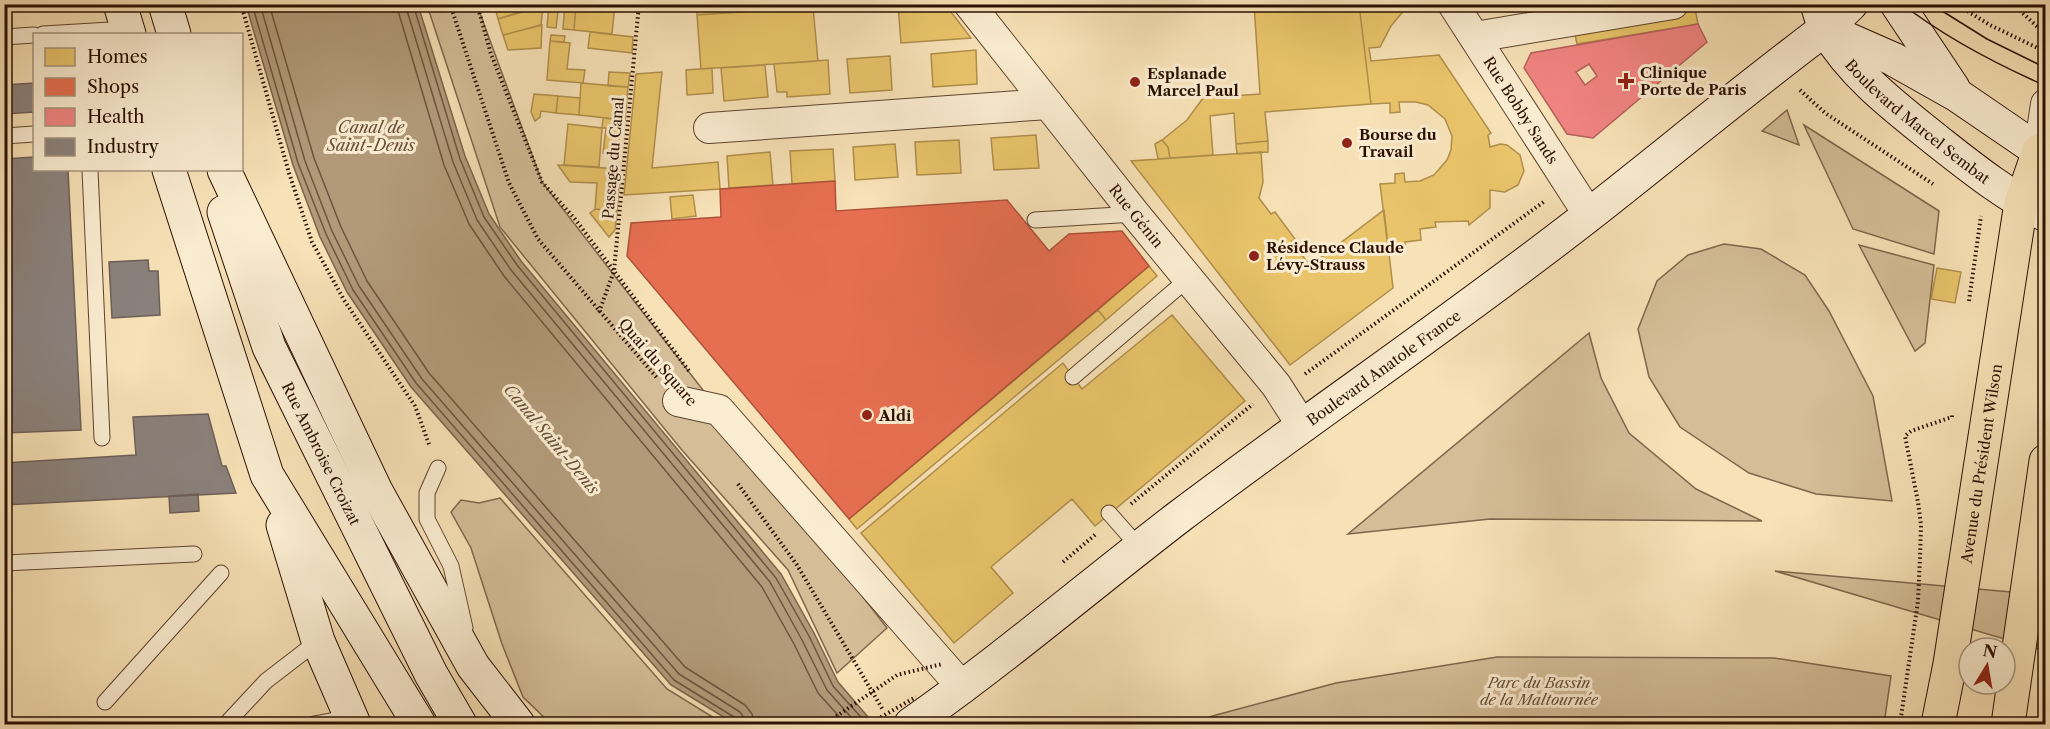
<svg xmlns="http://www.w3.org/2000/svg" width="2050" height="729" font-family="'Libre Caslon Text',serif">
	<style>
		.green { fill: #d4bd97; stroke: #80664c; stroke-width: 1.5 }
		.water { fill: #b29a79; stroke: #7c6349; stroke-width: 1.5 }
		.homes { fill: #e9c46a; stroke: #b08e4b; stroke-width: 1.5 }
		.shops { fill: #e76f51; stroke: #af5239; stroke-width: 1.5 }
		.health { fill: #f28482; stroke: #b6615c; stroke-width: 1.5; fill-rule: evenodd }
		.industry { fill: #8a817c; stroke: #6e5f57; stroke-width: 1.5 }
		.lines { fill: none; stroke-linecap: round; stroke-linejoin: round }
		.shore { stroke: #6e553e; stroke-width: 1.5 }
		.lane-casing { stroke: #5e442f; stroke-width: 17 }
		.street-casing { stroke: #5e442f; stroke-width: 32 }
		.secondary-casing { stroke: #2b1002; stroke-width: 35 }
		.primary-casing { stroke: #2b1002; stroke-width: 35 }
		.path { stroke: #2b1002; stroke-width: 4; stroke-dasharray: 1.5 3; stroke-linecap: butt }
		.lane { stroke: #faecd0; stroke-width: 15 }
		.street { stroke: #faecd0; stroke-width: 30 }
		.secondary { stroke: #faecd0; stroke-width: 33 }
		.primary { stroke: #f7e1b6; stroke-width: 33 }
		.tram { stroke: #2b1002; stroke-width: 1.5 }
		.path-bridge { stroke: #2b1002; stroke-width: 4; stroke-dasharray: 1.5 3; stroke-linecap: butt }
		.poi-dot { fill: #8f2418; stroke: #faecd0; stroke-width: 2 }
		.labels { text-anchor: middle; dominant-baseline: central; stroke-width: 6; stroke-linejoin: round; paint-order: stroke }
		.poi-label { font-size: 15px; font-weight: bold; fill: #2b1002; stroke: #faecd0; text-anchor: start }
		.street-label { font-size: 15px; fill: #2b1002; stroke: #faecd0 }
		.park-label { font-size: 15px; font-style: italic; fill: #664d36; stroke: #faecd0 }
		.water-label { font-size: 16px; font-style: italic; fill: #684e38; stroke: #faecd0 }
	</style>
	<rect width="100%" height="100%" fill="#f7e1b6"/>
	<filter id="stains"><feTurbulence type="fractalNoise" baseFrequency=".00333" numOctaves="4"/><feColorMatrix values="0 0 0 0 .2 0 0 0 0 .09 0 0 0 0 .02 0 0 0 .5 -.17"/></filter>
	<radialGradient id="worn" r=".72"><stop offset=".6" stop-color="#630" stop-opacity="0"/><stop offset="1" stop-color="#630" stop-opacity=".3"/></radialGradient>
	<path class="green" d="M 427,5 L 477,5 L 542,182 L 887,628 L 837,673 L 788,570 L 681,449 L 500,227 Z
		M 1787,110 L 1799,145 L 1762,131 Z
		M 1804,125 L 1939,211 L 1934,254 L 1853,229 Z
		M 1724,244 L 1761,249 L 1805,275 L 1829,311 L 1873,396 L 1892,501 L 1816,494 L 1749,473 L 1680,427 L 1649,377 L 1638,329 L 1657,281 L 1688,255 Z
		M 1859,245 L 1934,265 L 1925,343 L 1915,351 Z
		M 1589,333 L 1601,378 L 1629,433 L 1696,489 L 1762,521 L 1490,519 L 1348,534 Z
		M 500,498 L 667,689 L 724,724 L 551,724 L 523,697 L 502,644 L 471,548 L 451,512 L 461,500 L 479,503 Z
		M 1775,571 L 2045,595 L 2045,651 Z
		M 1497,657 L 1774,658 L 1891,676 L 1884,724 L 1187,724 L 1216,715 L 1336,683 Z"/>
	<path class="water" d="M 246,5 L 418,5 L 465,156 L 489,214 L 521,261 L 781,574 L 814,633 L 838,682 L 874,724 L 735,724 L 671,685 L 411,387 L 347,292 L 320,237 L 293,165 Z"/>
	<path class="homes" d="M 494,4 L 543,4 L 498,19 Z
		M 549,4 L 559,4 L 556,28 L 547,27 Z
		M 565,4 L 576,4 L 574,30 L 563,29 Z
		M 576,4 L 615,4 L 612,34 L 574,30 Z
		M 697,4 L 812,4 L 813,7 L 697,15 Z
		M 898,4 L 945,4 L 971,38 L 901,43 Z
		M 1254,4 L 1359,4 L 1371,104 L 1265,112 L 1268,141 L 1236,144 L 1234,113 L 1210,116 L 1213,155 L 1170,158 L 1168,147 L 1162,140 L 1187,120 L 1203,98 L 1260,94 Z
		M 1359,4 L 1405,4 L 1407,7 L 1391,26 L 1380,47 L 1369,48 L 1371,61 L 1439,55 L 1491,133 L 1488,135 L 1490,147 L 1500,144 L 1507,145 L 1520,155 L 1524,171 L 1518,185 L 1505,192 L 1490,190 L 1490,208 L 1469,225 L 1468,221 L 1435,222 L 1436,227 L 1420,229 L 1421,240 L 1405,242 L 1405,246 L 1388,247 L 1380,184 L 1395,183 L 1395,174 L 1404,173 L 1405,182 L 1420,181 L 1434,175 L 1447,160 L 1451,150 L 1452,136 L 1445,119 L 1428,105 L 1416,102 L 1399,102 L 1400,112 L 1390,113 L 1390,103 L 1371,104 Z
		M 543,6 L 541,25 L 503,35 L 498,19 Z
		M 813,7 L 818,61 L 701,69 L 697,15 Z
		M 1695,8 L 1698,24 L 1577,44 L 1574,30 Z
		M 542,25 L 541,48 L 508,50 L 503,35 Z
		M 590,32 L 633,37 L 632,53 L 588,48 Z
		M 551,35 L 565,36 L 564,42 L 550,41 Z
		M 550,41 L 570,43 L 567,69 L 585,70 L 583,83 L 547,80 Z
		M 976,50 L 977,84 L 933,87 L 931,54 Z
		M 890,56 L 892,90 L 850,93 L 847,59 Z
		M 828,60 L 830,94 L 787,97 L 787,92 L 777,92 L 774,64 Z
		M 765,65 L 768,97 L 724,101 L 721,68 Z
		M 712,68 L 713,93 L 687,95 L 686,70 Z
		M 609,72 L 630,73 L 628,87 L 608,86 Z
		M 662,72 L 652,168 L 718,162 L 720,189 L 624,195 L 636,74 Z
		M 581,83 L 628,87 L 625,120 L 579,115 Z
		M 534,94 L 558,96 L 556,113 L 541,111 L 540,117 L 535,121 L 531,112 Z
		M 558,96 L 580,98 L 579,115 L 556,113 Z
		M 603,118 L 621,120 L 618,154 L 603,153 L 606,128 L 602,128 Z
		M 568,124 L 602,128 L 599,167 L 564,165 Z
		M 1036,135 L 1039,168 L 994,170 L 991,138 Z
		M 959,140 L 961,173 L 917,175 L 915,142 Z
		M 1162,140 L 1168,147 L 1170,158 L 1158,159 L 1155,144 Z
		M 1268,141 L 1268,152 L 1237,154 L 1236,144 Z
		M 895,144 L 898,177 L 855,180 L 853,147 Z
		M 833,149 L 835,181 L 792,184 L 790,151 Z
		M 770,152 L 773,185 L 729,188 L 727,156 Z
		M 1261,152 L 1263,182 L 1259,198 L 1271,214 L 1275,212 L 1295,239 L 1292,241 L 1310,266 L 1384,210 L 1393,288 L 1290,365 L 1131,161 Z
		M 558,165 L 620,169 L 617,211 L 595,209 L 597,183 L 570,182 Z
		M 693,195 L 696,216 L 672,219 L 670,197 Z
		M 595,209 L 617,211 L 615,230 L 609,237 L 590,213 Z
		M 1149,266 L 1157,276 L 1106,320 L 1098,310 Z
		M 1937,268 L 1961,272 L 1955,303 L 1931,299 Z
		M 1098,310 L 1106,320 L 857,529 L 849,519 Z
		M 1172,315 L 1245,401 L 1095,526 L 1072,499 L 991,567 L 1013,593 L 954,643 L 861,533 L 1063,363 L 1082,389 Z"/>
	<path class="shops" d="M 835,181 L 836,211 L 1007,200 L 1049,251 L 1069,234 L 1122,231 L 1149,266 L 849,519 L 627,256 L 631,223 L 721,217 L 720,189 Z"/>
	<path class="health" d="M 1698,24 L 1707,42 L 1593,138 L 1567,134 L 1524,68 L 1531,53 ZM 1589,64 L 1597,76 L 1585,85 L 1576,72 Z"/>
	<path class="industry" d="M 34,83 L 34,112 L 4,114 L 4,85 Z
		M 34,157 L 34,170 L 68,170 L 81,430 L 4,433 L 4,159 Z
		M 148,260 L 149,271 L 158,271 L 160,315 L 112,318 L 109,262 Z
		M 208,414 L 222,466 L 226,466 L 236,493 L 4,505 L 4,463 L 136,455 L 133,417 Z
		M 4,433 L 7,433 L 9,463 L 4,463 Z
		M 198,494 L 199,511 L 170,513 L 169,496 Z"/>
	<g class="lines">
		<path class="shore" d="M 252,4 L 298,163 L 326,234 L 353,290 L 416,383 L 674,680 L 734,717 L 737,724
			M 260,4 L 305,161 L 332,231 L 359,286 L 422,379 L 679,674 L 740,712 L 744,718 L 745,724
			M 269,4 L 314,158 L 341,227 L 367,281 L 429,373 L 685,667 L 745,705 L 752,714 L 754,724
			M 396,4 L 444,165 L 469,224 L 504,276 L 762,587 L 794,644 L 818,693 L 846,724
			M 405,4 L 453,162 L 477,220 L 511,270 L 770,582 L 802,640 L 827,690 L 857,724
			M 413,4 L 460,159 L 484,217 L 517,265 L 776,578 L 809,636 L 833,686 L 867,724"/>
		<g class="lane-casing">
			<path id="lane" d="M 43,34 L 127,29
				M 4,37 L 34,35
				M 4,136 L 34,134
				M 90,170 L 102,438
				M 1035,220 L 1135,214
				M 1073,377 L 1189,278
				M 438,468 L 427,493 L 427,519 L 451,566 L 465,628
				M 1109,513 L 1139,547
				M 4,563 L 194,554
				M 105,702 L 221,573
				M 226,724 L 266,681 L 318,641
				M 314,724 L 351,717"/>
		</g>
		<g class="street-casing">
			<g id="street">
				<path id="s1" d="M 969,4 L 1135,214 L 1276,385 L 1303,427"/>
				<path id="s2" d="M 1453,4 L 1589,215"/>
				<path d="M 1475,37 L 1673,4"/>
				<path d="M 709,128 L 1048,104"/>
				<path d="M 2039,151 L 2046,104"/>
				<path d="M 678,401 L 719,410 L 963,688"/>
			</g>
		</g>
		<g class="secondary-casing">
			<g id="secondary">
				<path d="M 120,4 L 129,34"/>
				<path d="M 165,4 L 174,34"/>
				<path id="s3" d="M 1817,4 C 1820,13 1822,23 1826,30 C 1854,77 1898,109 1940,143 C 1973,169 2007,196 2046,215"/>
				<path d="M 1897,4 L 1953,88"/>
				<path d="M 1827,30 L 1893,59 L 1957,95 L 2039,151 L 2046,163"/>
				<path d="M 169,170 L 267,475 L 419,724"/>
				<path d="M 224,170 L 376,491 L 473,666 L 518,724"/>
				<path id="s4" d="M 224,212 L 269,347 L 431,674 L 460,724"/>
				<path d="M 283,525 L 318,641 L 354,724"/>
				<path id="s5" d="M 911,724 C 1004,659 1090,585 1180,516 C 1315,414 1456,319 1589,215 C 1668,153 1745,89 1825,29 L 1851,4"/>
			</g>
		</g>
		<g class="primary-casing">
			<g id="primary">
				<path id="s6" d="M 1938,724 L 1950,664 L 2021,203 L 2039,151 L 2046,154"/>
				<path d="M 2008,724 L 2046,461"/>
			</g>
		</g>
		<path class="path" d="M 241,4 L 289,173 L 312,242 L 344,300 L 415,406 L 430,447
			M 450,4 L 509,183 L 538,239 L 657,378
			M 477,4 L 491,54 L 542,182 L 575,219 L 689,371
			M 1956,4 L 1990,25 L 2046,52
			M 2013,4 L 2044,33
			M 1800,90 L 1825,113 L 1933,184
			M 1969,301 L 1981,216
			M 599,312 L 614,271 L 639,4
			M 1305,374 L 1545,201
			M 738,484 L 797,565 L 883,710
			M 1131,504 L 1253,404
			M 1063,562 L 1096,534
			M 1900,724 L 1918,601 L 1920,558 L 1921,525 L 1918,502 L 1905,436 L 1911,431 L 1952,417 L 1952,415"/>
		<use href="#lane" class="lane"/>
		<use href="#street" class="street"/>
		<use href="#secondary" class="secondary"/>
		<use href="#primary" class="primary"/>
		<path class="tram" d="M 1902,4 C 1946,38 1996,64 2046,86
			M 1931,4 L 1987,39 L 2046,68"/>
		<path class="path-bridge" d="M 825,724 L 897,675 L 942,664
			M 869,724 L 916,697"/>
	</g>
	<g class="poi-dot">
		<path d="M1623 72h6v6h6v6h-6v6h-6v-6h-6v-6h6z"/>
		<circle cx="1135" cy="82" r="6"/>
		<circle cx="1347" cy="143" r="6"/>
		<circle cx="1254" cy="256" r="6"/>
		<circle cx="867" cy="415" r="6"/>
	</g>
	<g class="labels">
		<g class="poi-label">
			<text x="1640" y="72">Clinique<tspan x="1640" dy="17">Porte de Paris</tspan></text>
			<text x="1147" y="73">Esplanade<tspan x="1147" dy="17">Marcel Paul</tspan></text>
			<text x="1359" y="134">Bourse du<tspan x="1359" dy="17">Travail</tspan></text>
			<text x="1266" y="247">Résidence Claude<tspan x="1266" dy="17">Lévy-Strauss</tspan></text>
			<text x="879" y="415">Aldi</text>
		</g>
		<g class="street-label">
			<text stroke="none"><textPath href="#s2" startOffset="126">Rue Bobby Sands</textPath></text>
			<text stroke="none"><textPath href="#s3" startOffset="158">Boulevard Marcel Sembat</textPath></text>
			<text transform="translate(613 158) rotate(-85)">Passage du Canal</text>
			<text stroke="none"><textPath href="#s1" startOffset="270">Rue Génin</textPath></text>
			<text transform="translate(658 362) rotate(49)">Quai du Square</text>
			<text stroke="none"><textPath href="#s5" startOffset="592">Boulevard Anatole France</textPath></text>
			<text stroke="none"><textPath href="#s4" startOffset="261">Rue Ambroise Croizat</textPath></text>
			<text stroke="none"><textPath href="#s6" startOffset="264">Avenue du Président Wilson</textPath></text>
		</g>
		<g class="park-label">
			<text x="1539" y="682">Parc du Bassin<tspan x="1539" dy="17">de la Maltournée</tspan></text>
		</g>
		<g class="water-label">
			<text x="371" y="127">Canal de<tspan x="371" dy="18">Saint-Denis</tspan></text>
			<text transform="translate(552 439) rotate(50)">Canal Saint-Denis</text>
		</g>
	</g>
	<rect width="2050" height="729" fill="none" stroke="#f7e1b6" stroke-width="24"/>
	<rect x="6" y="6" width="2038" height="717" fill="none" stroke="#2b1002" stroke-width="3"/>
	<rect x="12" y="12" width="2026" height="705" fill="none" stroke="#2b1002" stroke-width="1.5"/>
	<rect x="33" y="33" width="210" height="138" fill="#faecd0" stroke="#a7947e" stroke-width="1.5"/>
	<rect x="45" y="48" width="30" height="18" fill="#e9c46a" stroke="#a7947e" stroke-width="1.5"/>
	<text x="87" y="63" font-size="18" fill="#2b1002">Homes</text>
	<rect x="45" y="78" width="30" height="18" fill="#e76f51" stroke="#a7947e" stroke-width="1.5"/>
	<text x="87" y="93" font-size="18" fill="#2b1002">Shops</text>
	<rect x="45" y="108" width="30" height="18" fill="#f28482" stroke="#a7947e" stroke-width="1.5"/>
	<text x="87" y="123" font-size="18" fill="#2b1002">Health</text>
	<rect x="45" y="138" width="30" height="18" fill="#8a817c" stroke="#a7947e" stroke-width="1.5"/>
	<text x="87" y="153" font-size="18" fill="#2b1002">Industry</text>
	<g transform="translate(1987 666) rotate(11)"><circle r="28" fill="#faecd0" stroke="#a7947e" stroke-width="1.5"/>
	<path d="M0-4.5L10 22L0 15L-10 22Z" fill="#8f2418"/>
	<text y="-9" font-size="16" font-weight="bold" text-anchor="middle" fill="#2b1002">N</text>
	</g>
	<rect width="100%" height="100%" filter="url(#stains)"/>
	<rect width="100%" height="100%" fill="url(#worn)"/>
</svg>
